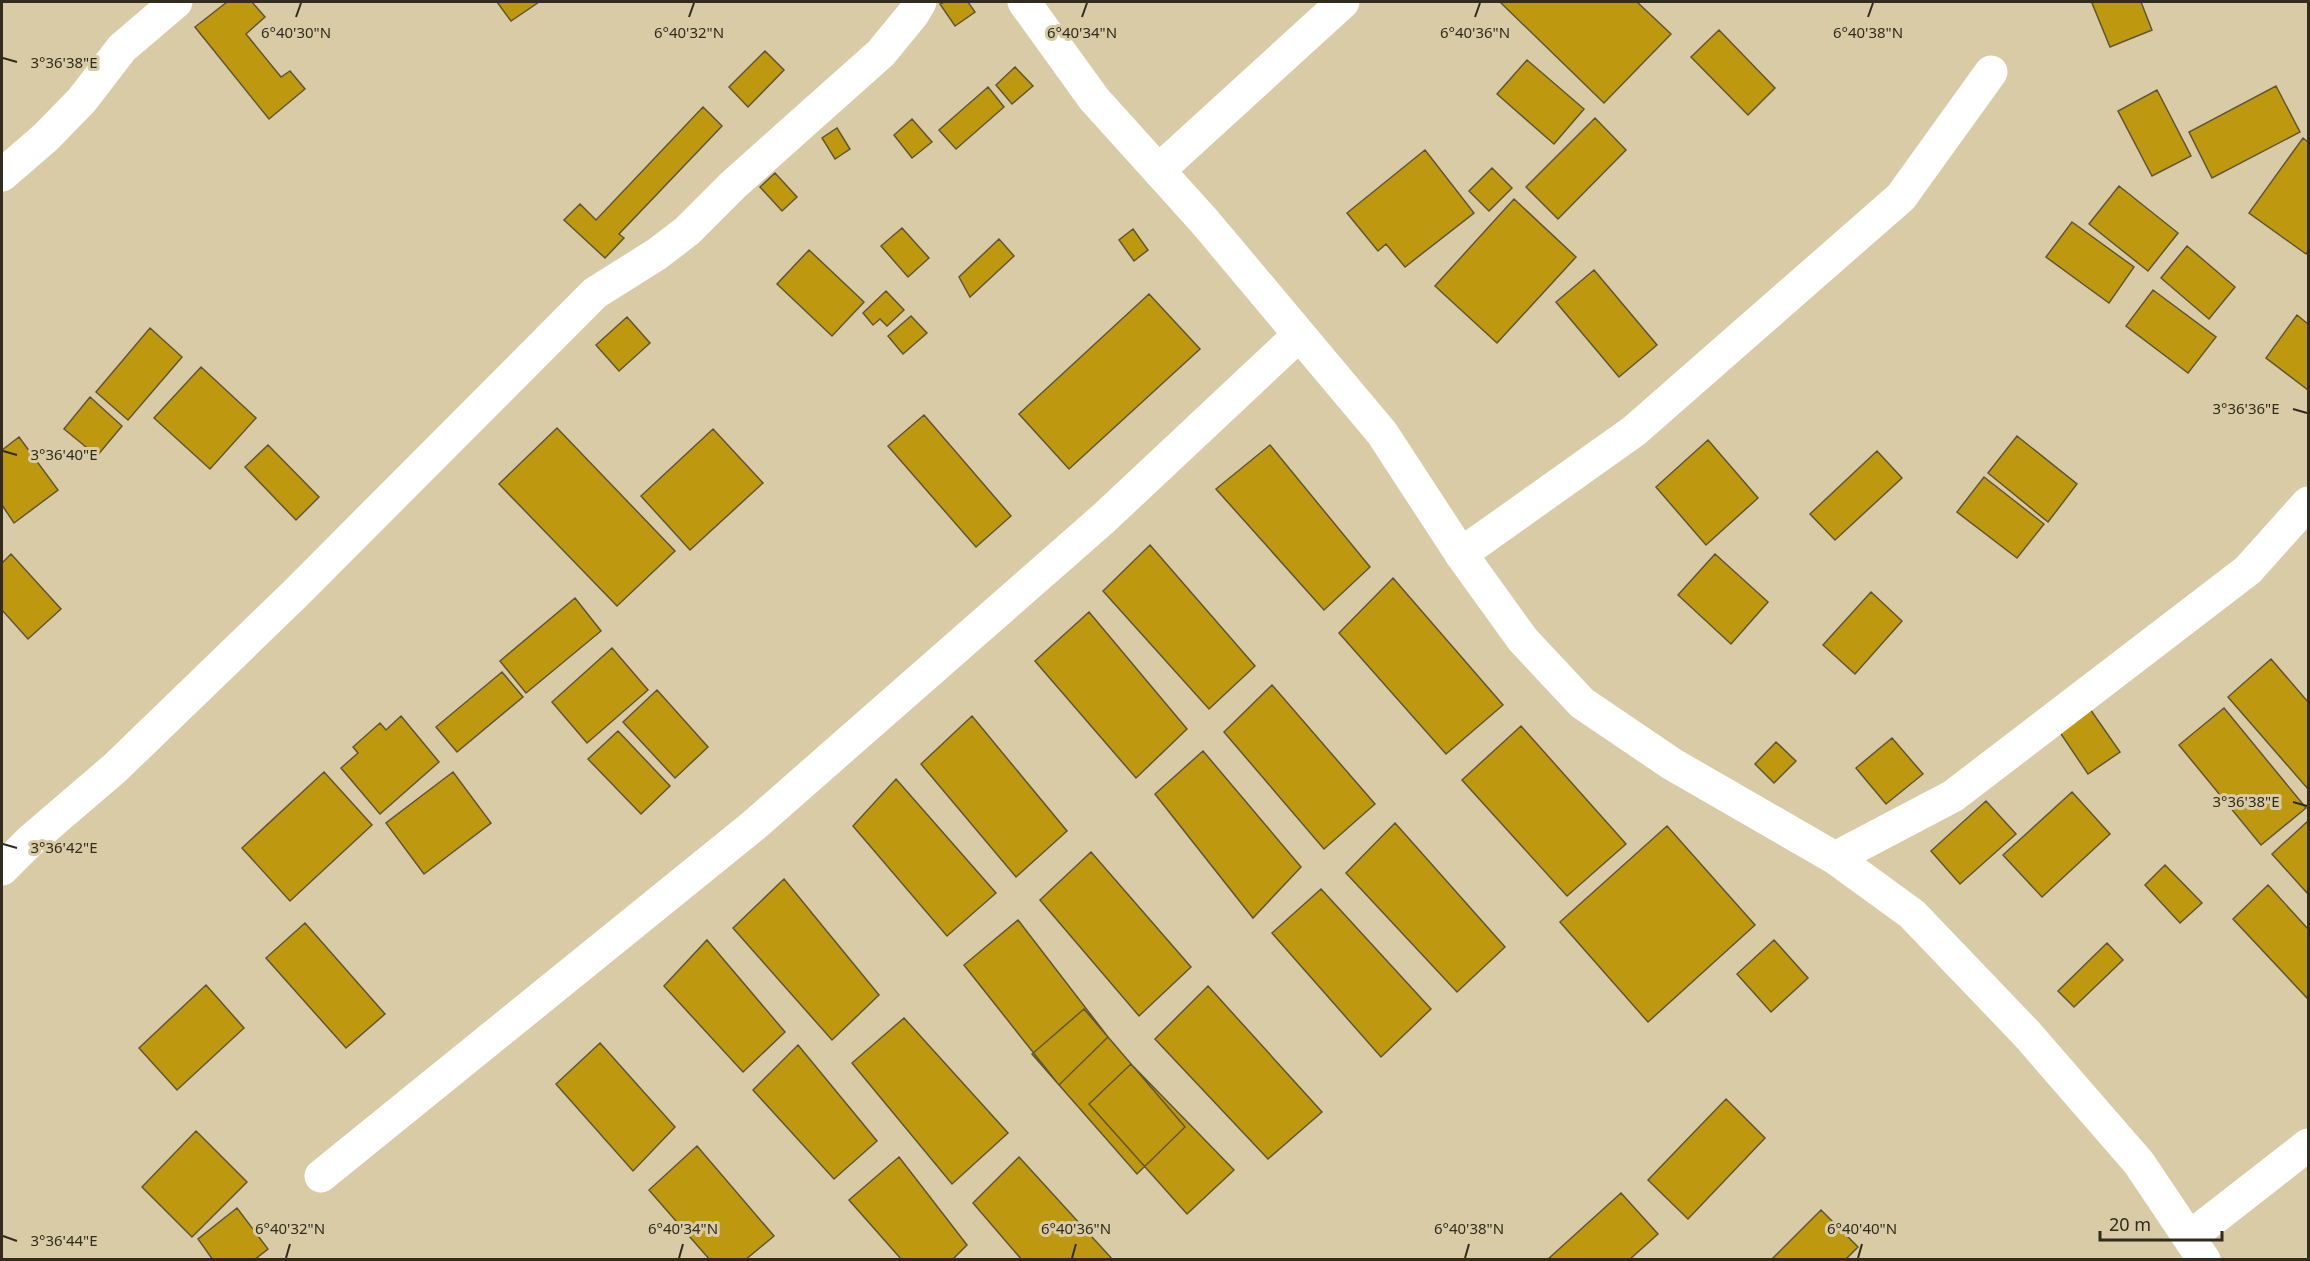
<svg xmlns="http://www.w3.org/2000/svg" width="2310" height="1261" font-family="'Noto Sans',sans-serif">
	<style>
		.building { fill: #be9910; stroke: #615533; stroke-width: 1.5 }
		.lines { fill: none; stroke-linecap: round; stroke-linejoin: round }
		.street { stroke: #fff; stroke-width: 33 }
		.secondary { stroke: #fff; stroke-width: 33 }
		.ticks { fill: none; stroke: #312c1d; stroke-width: 2 }
		.ticks-label { font-size: 15px; text-anchor: middle; fill: #312c1d; stroke: #d8cba5; stroke-width: 6; stroke-linejoin: round; paint-order: stroke }
	</style>
	<rect width="100%" height="100%" fill="#d8cba5"/>
	<path class="building" d="M 227,2 L 252,2 L 265,17 L 246,34 L 281,77 L 290,71 L 305,89 L 269,119 L 195,27 Z
		M 497,2 L 539,2 L 511,21 Z
		M 944,2 L 968,2 L 975,12 L 955,26 L 940,4 Z
		M 1500,2 L 1637,2 L 1671,34 L 1604,103 Z
		M 2094,2 L 2141,2 L 2152,30 L 2110,47 L 2092,3 Z
		M 1719,30 L 1775,88 L 1748,115 L 1691,57 Z
		M 765,51 L 784,70 L 748,107 L 729,87 Z
		M 1527,60 L 1584,109 L 1554,144 L 1497,94 Z
		M 1015,67 L 1033,86 L 1012,104 L 996,85 Z
		M 2276,86 L 2300,132 L 2212,178 L 2189,132 Z
		M 988,87 L 1004,107 L 956,149 L 939,130 Z
		M 2157,90 L 2191,156 L 2152,176 L 2118,111 Z
		M 703,107 L 722,126 L 619,234 L 624,238 L 605,258 L 564,220 L 580,204 L 596,220 Z
		M 1595,118 L 1626,150 L 1558,219 L 1526,187 Z
		M 912,119 L 932,142 L 912,158 L 894,135 Z
		M 837,128 L 850,149 L 835,159 L 822,138 Z
		M 2303,138 L 2308,142 L 2308,251 L 2306,254 L 2249,213 Z
		M 1425,150 L 1474,213 L 1405,267 L 1386,244 L 1378,251 L 1347,213 Z
		M 1492,168 L 1512,188 L 1489,211 L 1469,191 Z
		M 775,173 L 797,197 L 782,211 L 760,187 Z
		M 2119,186 L 2178,233 L 2148,271 L 2089,224 Z
		M 1514,199 L 1576,257 L 1497,343 L 1435,286 Z
		M 2072,222 L 2134,267 L 2109,303 L 2046,257 Z
		M 902,228 L 929,258 L 908,277 L 881,246 Z
		M 1133,229 L 1148,250 L 1134,261 L 1119,240 Z
		M 999,239 L 1014,256 L 970,297 L 959,277 Z
		M 2187,246 L 2235,287 L 2209,319 L 2161,278 Z
		M 809,250 L 864,302 L 832,336 L 777,284 Z
		M 1594,270 L 1657,345 L 1619,377 L 1556,302 Z
		M 2153,290 L 2216,337 L 2188,373 L 2126,326 Z
		M 886,291 L 904,310 L 887,326 L 880,319 L 873,325 L 863,313 Z
		M 1149,294 L 1200,349 L 1069,469 L 1019,414 Z
		M 2297,315 L 2308,324 L 2308,390 L 2266,358 Z
		M 911,316 L 927,333 L 903,354 L 888,336 Z
		M 627,317 L 650,343 L 619,371 L 596,345 Z
		M 150,328 L 182,357 L 128,420 L 96,392 Z
		M 201,367 L 256,418 L 210,469 L 154,418 Z
		M 90,397 L 122,426 L 97,456 L 64,429 Z
		M 924,415 L 1011,516 L 976,547 L 888,446 Z
		M 557,428 L 675,551 L 617,606 L 499,484 Z
		M 713,429 L 763,483 L 690,550 L 641,496 Z
		M 2017,436 L 2077,484 L 2048,522 L 1988,473 Z
		M 19,437 L 58,490 L 14,523 L 2,505 L 2,450 Z
		M 1708,440 L 1758,498 L 1706,545 L 1656,487 Z
		M 268,445 L 319,497 L 296,520 L 245,467 Z
		M 1270,445 L 1370,567 L 1324,610 L 1216,489 Z
		M 1877,451 L 1902,478 L 1835,540 L 1810,514 Z
		M 1984,477 L 2044,524 L 2017,558 L 1957,512 Z
		M 1150,545 L 1255,666 L 1209,709 L 1103,591 Z
		M 11,554 L 61,609 L 28,639 L 2,610 L 2,563 Z
		M 1715,554 L 1768,602 L 1731,644 L 1678,595 Z
		M 1393,578 L 1503,705 L 1446,754 L 1339,633 Z
		M 1871,592 L 1902,621 L 1855,674 L 1823,645 Z
		M 575,598 L 601,631 L 526,693 L 500,661 Z
		M 1089,612 L 1187,729 L 1136,778 L 1035,661 Z
		M 612,648 L 648,690 L 587,743 L 552,702 Z
		M 2271,659 L 2308,702 L 2308,789 L 2228,697 Z
		M 502,672 L 523,697 L 457,752 L 436,727 Z
		M 1272,685 L 1375,804 L 1324,849 L 1224,732 Z
		M 657,690 L 708,747 L 675,778 L 623,722 Z
		M 2224,708 L 2306,808 L 2261,845 L 2179,745 Z
		M 2090,709 L 2120,752 L 2088,774 L 2059,731 Z
		M 401,716 L 439,762 L 380,814 L 341,768 L 358,753 L 353,747 L 380,723 L 386,730 Z
		M 972,716 L 1067,831 L 1016,877 L 921,764 Z
		M 1521,726 L 1626,844 L 1567,896 L 1462,780 Z
		M 618,731 L 670,786 L 641,814 L 588,759 Z
		M 1892,738 L 1923,774 L 1886,804 L 1856,768 Z
		M 1776,742 L 1796,761 L 1774,783 L 1755,764 Z
		M 1203,751 L 1301,867 L 1253,918 L 1155,794 Z
		M 324,772 L 372,825 L 290,901 L 242,848 Z
		M 453,772 L 491,823 L 424,874 L 386,823 Z
		M 896,779 L 996,893 L 947,936 L 853,826 Z
		M 2072,792 L 2110,834 L 2042,897 L 2003,855 Z
		M 1986,801 L 2016,834 L 1960,884 L 1931,851 Z
		M 2308,821 L 2308,894 L 2272,854 Z
		M 1395,823 L 1505,947 L 1457,992 L 1346,873 Z
		M 1667,826 L 1755,925 L 1648,1022 L 1560,922 Z
		M 1091,852 L 1191,967 L 1139,1016 L 1040,900 Z
		M 2165,865 L 2202,903 L 2180,923 L 2145,885 Z
		M 784,879 L 879,995 L 832,1040 L 733,928 Z
		M 2268,885 L 2308,929 L 2308,999 L 2233,919 Z
		M 1321,889 L 1431,1009 L 1381,1057 L 1272,933 Z
		M 1018,920 L 1108,1037 L 1059,1085 L 964,965 Z
		M 305,923 L 385,1014 L 346,1048 L 266,958 Z
		M 707,940 L 785,1032 L 743,1072 L 664,986 Z
		M 1774,940 L 1808,978 L 1771,1012 L 1737,974 Z
		M 2107,943 L 2123,960 L 2074,1007 L 2058,991 Z
		M 206,985 L 244,1028 L 177,1090 L 139,1048 Z
		M 1208,986 L 1322,1112 L 1268,1159 L 1155,1039 Z
		M 1084,1009 L 1185,1127 L 1137,1174 L 1032,1054 Z
		M 904,1018 L 1008,1133 L 952,1184 L 852,1063 Z
		M 600,1043 L 675,1127 L 633,1171 L 556,1084 Z
		M 798,1045 L 877,1141 L 834,1179 L 753,1090 Z
		M 1131,1064 L 1234,1170 L 1187,1214 L 1089,1104 Z
		M 1726,1099 L 1765,1138 L 1688,1219 L 1648,1180 Z
		M 196,1131 L 247,1182 L 192,1237 L 142,1187 Z
		M 697,1146 L 774,1236 L 745,1260 L 710,1260 L 649,1190 Z
		M 899,1157 L 967,1245 L 952,1260 L 902,1260 L 849,1200 Z
		M 1019,1157 L 1113,1260 L 1022,1260 L 973,1203 Z
		M 1621,1193 L 1658,1234 L 1629,1260 L 1547,1260 Z
		M 237,1208 L 268,1249 L 254,1260 L 213,1260 L 198,1239 Z
		M 1821,1210 L 1858,1247 L 1845,1260 L 1771,1260 Z"/>
	<g class="lines">
		<path class="street" d="M 1159,170 L 1343,2
			M 2,175 L 46,137 L 82,100 L 122,48 L 176,2
			M 1461,554 L 1634,431 L 1901,197 L 1991,72
			M 1835,858 L 1953,796 L 2248,570 L 2308,503
			M 2,869 L 31,840 L 115,768 L 295,594 L 595,293 L 657,254 L 687,231 L 732,186 L 881,53 L 913,14 L 920,2
			M 321,1176 L 753,826 L 1104,518 L 1299,335
			M 2190,1237 L 2308,1145"/>
		<path class="secondary" d="M 1024,2 L 1094,99 L 1205,222 L 1382,433 L 1461,554 L 1523,640 L 1582,703 L 1672,764 L 1835,858 L 1912,914 L 2027,1034 L 2139,1163 L 2204,1260"/>
	</g>
	<path class="ticks" d="M 296,17 L 301,3M 689,17 L 694,3M 1082,17 L 1087,3M 1475,17 L 1480,3M 1868,17 L 1873,3M 3,58 L 17,62M 2293,409 L 2307,413M 3,451 L 17,455M 2293,802 L 2307,806M 3,844 L 17,848M 3,1236 L 17,1241M 286,1258 L 290,1244M 679,1258 L 683,1244M 1072,1258 L 1076,1244M 1465,1258 L 1469,1244M 1858,1258 L 1862,1244"/>
	<g class="ticks-label">
		<text x="296" y="38">6°40'30"N</text>
		<text x="689" y="38">6°40'32"N</text>
		<text x="1082" y="38">6°40'34"N</text>
		<text x="1475" y="38">6°40'36"N</text>
		<text x="1868" y="38">6°40'38"N</text>
		<text x="64" y="68">3°36'38"E</text>
		<text x="2246" y="414">3°36'36"E</text>
		<text x="64" y="460">3°36'40"E</text>
		<text x="2246" y="807">3°36'38"E</text>
		<text x="64" y="853">3°36'42"E</text>
		<text x="290" y="1234">6°40'32"N</text>
		<text x="683" y="1234">6°40'34"N</text>
		<text x="1076" y="1234">6°40'36"N</text>
		<text x="1469" y="1234">6°40'38"N</text>
		<text x="1862" y="1234">6°40'40"N</text>
		<text x="64" y="1246">3°36'44"E</text>
	</g>
	<rect width="2310" height="1261" fill="none" stroke="#312c1d" stroke-width="6"/>
	<path d="M2100 1231v9h122v-9" fill="none" stroke="#312c1d" stroke-width="3"/>
	<text x="2109" y="1231" font-size="18" fill="#312c1d" stroke="#d8cba5" stroke-width="4.5" paint-order="stroke">20 m</text>
</svg>
